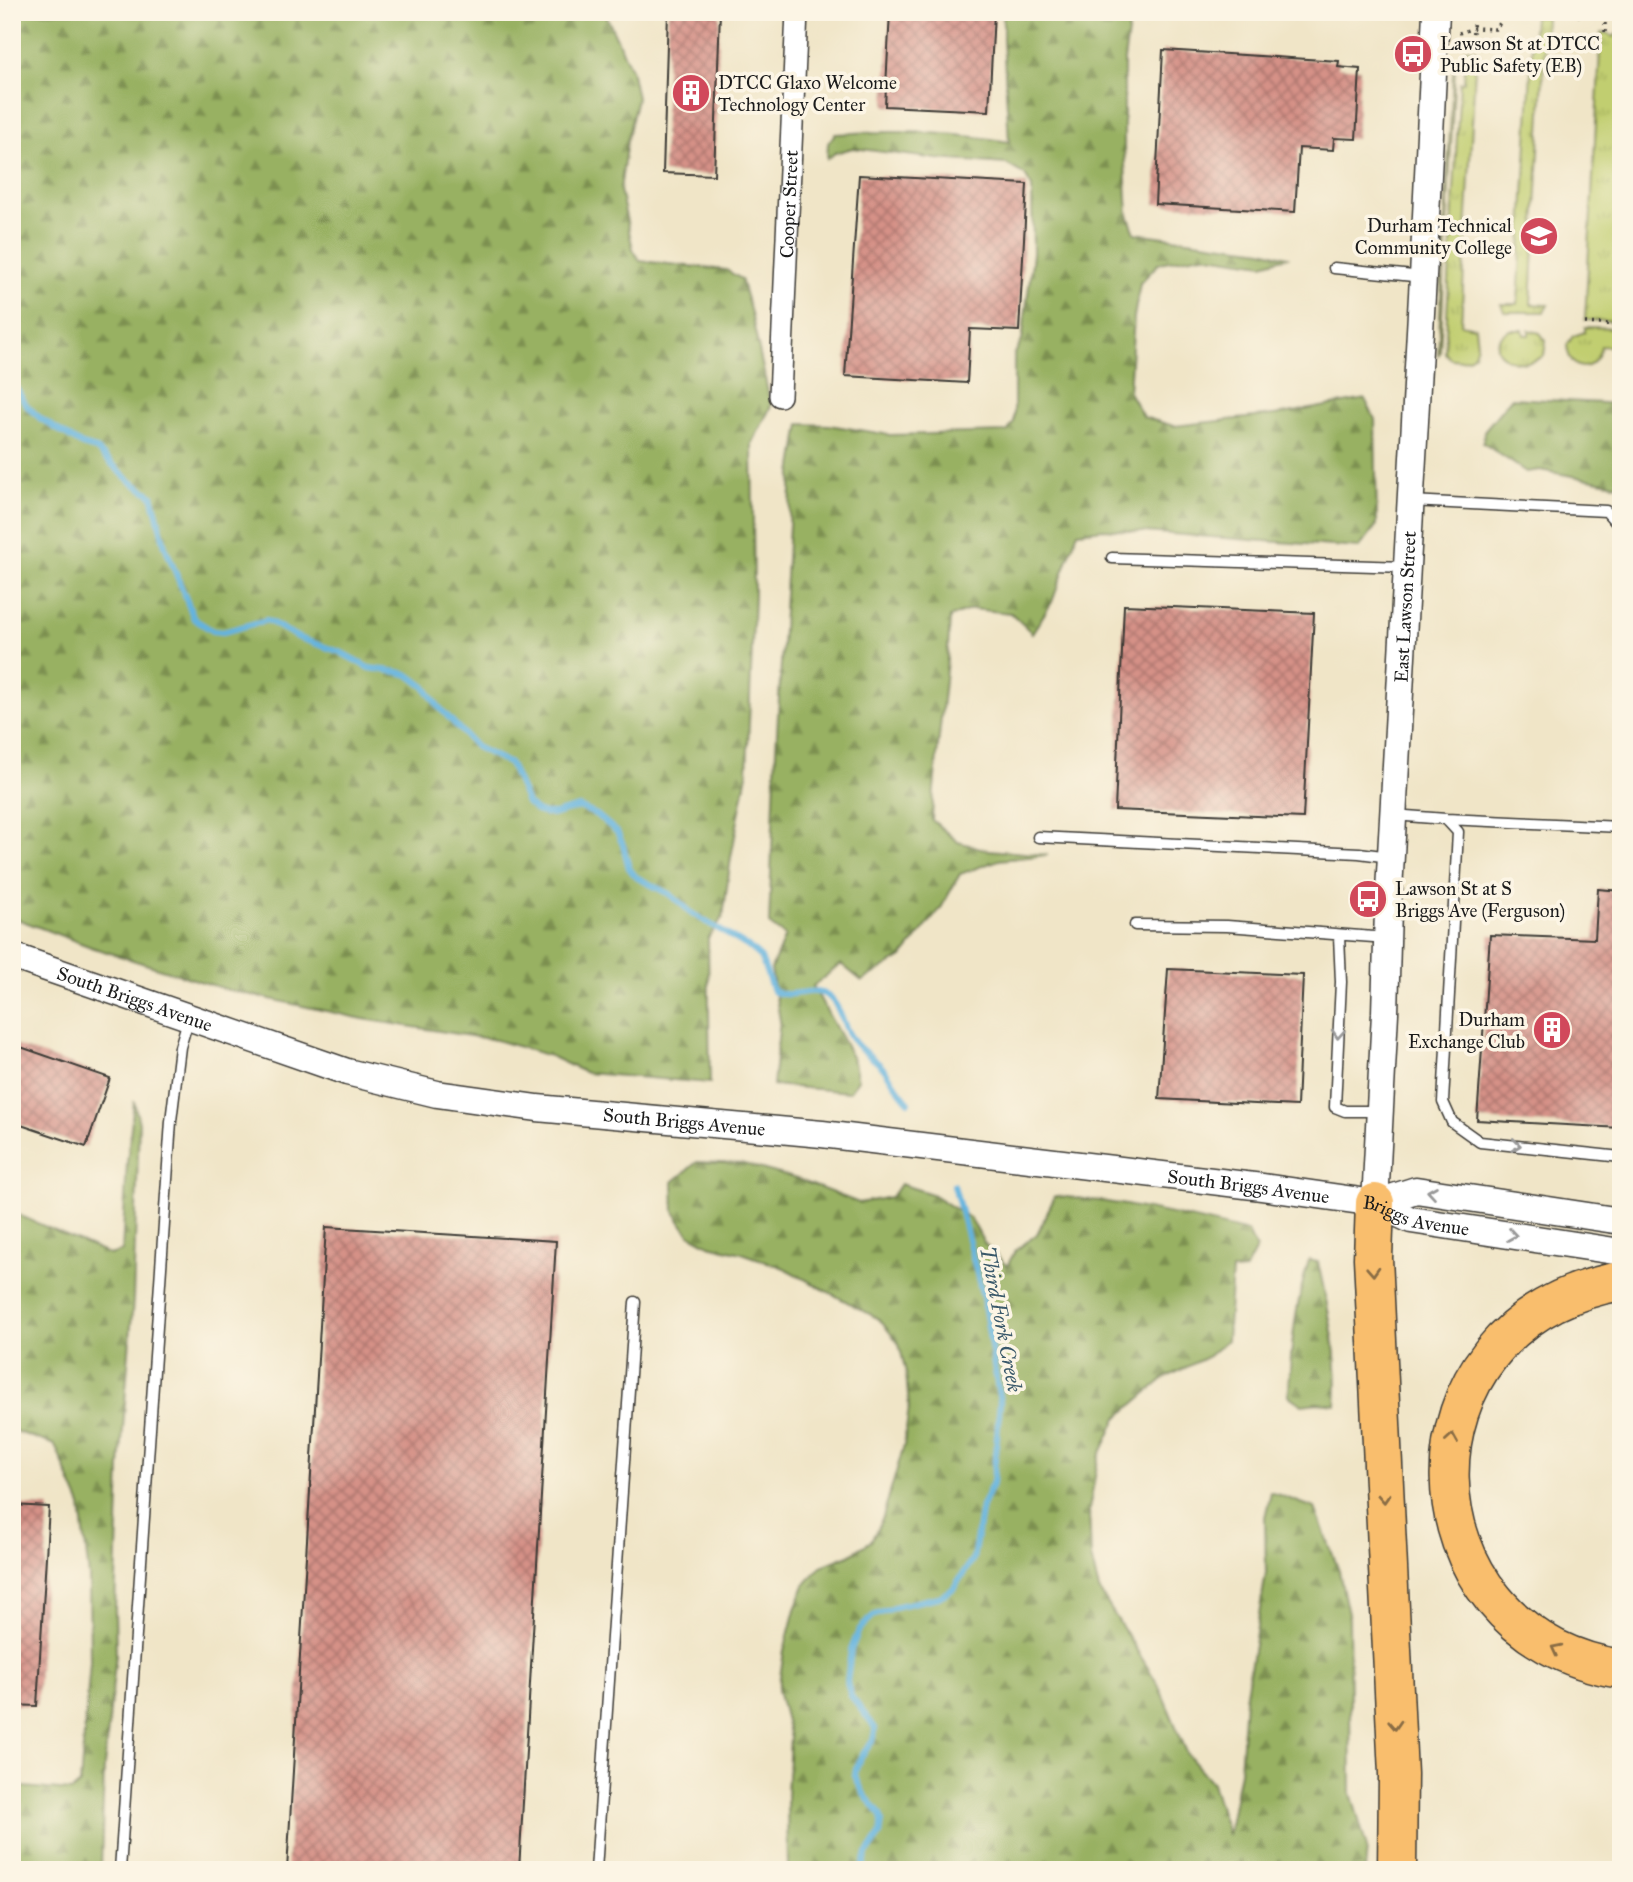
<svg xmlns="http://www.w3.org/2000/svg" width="1633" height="1882" font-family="'IM FELL Great Primer',serif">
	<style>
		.grass { fill: url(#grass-tufts); stroke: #6e7546; stroke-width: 2 }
		.forest { fill: url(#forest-firs); stroke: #5a663f; stroke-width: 2 }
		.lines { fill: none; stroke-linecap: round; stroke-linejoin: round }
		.stream { stroke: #64b3de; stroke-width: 6 }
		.building { fill: url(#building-cross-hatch) }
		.service-casing { stroke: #3c3a36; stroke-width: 13 }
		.minor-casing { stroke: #3c3a36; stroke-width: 24 }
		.tertiary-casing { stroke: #3c3a36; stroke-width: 29 }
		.motorway-casing { stroke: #3c3a36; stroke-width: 41 }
		.path { stroke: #3c3a36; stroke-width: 3.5; stroke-dasharray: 2 5; stroke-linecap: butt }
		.service { stroke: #fff; stroke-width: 10 }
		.minor { stroke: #fff; stroke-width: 21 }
		.tertiary { stroke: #fff; stroke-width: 26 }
		.motorway { stroke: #f9be6d; stroke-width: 38 }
		.oneway { stroke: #999 }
		.oneway2 { stroke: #8a6d44 }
		.labels { text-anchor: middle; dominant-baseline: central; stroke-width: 7; stroke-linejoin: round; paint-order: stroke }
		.poi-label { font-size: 19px; fill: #1c1c1c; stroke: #fcf5e5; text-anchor: start }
		.street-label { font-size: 19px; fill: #1c1c1c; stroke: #fcf5e5 }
		.water-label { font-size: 21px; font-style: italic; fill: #39586a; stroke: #fcf5e5 }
	</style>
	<defs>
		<pattern id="grass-tufts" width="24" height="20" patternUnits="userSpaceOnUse" patternTransform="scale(1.75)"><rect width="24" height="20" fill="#c1ce70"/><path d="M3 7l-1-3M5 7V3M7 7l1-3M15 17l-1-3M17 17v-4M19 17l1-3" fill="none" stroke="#a5b060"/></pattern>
		<pattern id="forest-firs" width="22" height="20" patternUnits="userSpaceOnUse" patternTransform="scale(1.75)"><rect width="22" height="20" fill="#98b162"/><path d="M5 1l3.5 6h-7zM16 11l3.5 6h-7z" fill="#7b8f50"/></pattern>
		<pattern id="building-cross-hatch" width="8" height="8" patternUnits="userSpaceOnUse" patternTransform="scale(1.75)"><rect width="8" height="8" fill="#d59187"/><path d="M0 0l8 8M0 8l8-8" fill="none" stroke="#ac766e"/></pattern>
	</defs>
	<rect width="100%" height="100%" fill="#fcf5e5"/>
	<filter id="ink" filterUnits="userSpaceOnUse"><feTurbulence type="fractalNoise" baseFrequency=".0143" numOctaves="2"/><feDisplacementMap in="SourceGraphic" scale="14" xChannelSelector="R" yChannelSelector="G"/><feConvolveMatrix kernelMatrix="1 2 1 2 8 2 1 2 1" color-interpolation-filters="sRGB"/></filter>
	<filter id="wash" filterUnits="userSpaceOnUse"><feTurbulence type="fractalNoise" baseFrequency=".00686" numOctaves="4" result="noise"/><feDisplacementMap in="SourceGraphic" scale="28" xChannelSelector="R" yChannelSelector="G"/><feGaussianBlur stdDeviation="1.57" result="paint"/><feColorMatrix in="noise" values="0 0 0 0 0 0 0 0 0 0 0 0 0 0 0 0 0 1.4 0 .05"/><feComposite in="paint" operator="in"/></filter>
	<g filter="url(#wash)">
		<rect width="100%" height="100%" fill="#f0e5c7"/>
		<path class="grass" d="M 1534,16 L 1546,17 L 1531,304 L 1548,305 L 1544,312 L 1507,312 L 1504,311 L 1501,304 L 1518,304 Z
			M 1621,31 L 1621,322 L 1585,320 L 1601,33 L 1608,33 L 1613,37 Z
			M 1465,49 L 1476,50 L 1461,324 L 1475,327 L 1477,345 L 1474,354 C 1467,361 1460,360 1451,359 L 1445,353 L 1460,82 L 1464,82 Z
			M 1455,69 L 1440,353 L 1438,355 L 1453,72 Z
			M 1585,327 L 1621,328 L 1621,347 L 1601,346 C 1596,374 1569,374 1567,345 L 1573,336 L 1585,332 Z
			M 1509,330 L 1523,330 L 1524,335 L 1529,335 L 1529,330 L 1540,333 L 1546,341 L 1544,355 C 1523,375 1474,351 1509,330 Z"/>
		<path class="forest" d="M 12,12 L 605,13 L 631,69 L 637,98 L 627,140 L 620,190 L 633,249 L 640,261 L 726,270 L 741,279 L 751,313 L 771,406 L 752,444 L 754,595 L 747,774 L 731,857 L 723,917 L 708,938 L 710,1083 L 586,1073 L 550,1056 L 496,1040 L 363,1019 L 228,990 L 91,947 L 12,917 Z
			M 1003,12 L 1131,12 L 1124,60 L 1124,148 L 1128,215 L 1135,233 L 1263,250 L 1287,257 L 1263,264 L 1202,255 L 1159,263 L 1140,283 L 1134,317 L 1129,392 L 1143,417 L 1174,426 L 1282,414 L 1365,399 L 1375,419 L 1377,525 L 1359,548 L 1104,529 L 1078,532 L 1052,602 L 1032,633 L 1011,613 L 972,609 L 950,617 C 947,685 935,752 932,820 L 958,842 L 988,850 L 1048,855 L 999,860 L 960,874 L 941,908 L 902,957 L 862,981 L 841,964 L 813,986 L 853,1059 L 858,1080 L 849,1092 L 773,1085 L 780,1020 L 771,969 L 785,936 L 769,924 L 776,750 L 792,473 L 800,424 L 829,425 L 890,435 L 1007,432 L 1014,422 L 1014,355 L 1022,341 L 1033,254 L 1032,187 L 1025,175 L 1006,164 L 937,159 L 853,148 L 835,153 L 827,159 L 828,143 L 835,134 C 893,130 952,132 1009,142 L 1003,39 Z
			M 1511,398 L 1621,404 L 1621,485 L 1540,470 L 1526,472 L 1483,443 L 1484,431 Z
			M 134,1101 L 139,1123 L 133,1300 L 120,1467 L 115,1610 L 116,1654 L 104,1766 L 101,1870 L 12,1870 L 12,1786 L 72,1791 L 80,1784 L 90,1662 L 89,1577 L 81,1506 L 55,1445 L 12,1430 L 12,1212 L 110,1255 L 122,1251 L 127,1162 Z
			M 697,1162 L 744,1164 L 797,1179 L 859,1203 L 891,1197 L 900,1184 L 932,1194 L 971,1219 L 984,1243 L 1007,1266 L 1015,1251 L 1037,1234 L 1055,1196 C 1120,1201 1184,1216 1248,1232 L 1256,1249 L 1245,1270 L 1232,1271 L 1227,1340 L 1209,1356 L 1163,1379 L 1117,1418 L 1098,1459 L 1089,1510 L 1091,1557 L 1099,1590 L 1158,1684 L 1188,1755 L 1212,1783 L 1228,1835 L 1240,1771 L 1245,1699 L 1266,1573 L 1265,1517 L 1271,1492 L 1315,1508 L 1339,1571 L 1349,1619 L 1351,1793 L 1367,1848 L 1365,1870 L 788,1870 L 787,1796 L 790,1737 L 778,1690 L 784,1651 L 795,1609 L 806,1583 L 821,1566 L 849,1555 L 871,1541 L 883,1517 L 904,1445 L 909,1407 L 906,1373 L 899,1344 L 879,1319 L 782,1267 L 742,1253 L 709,1245 L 689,1234 L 674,1212 L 673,1182 Z
			M 1309,1260 L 1318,1262 C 1328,1309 1340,1358 1336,1405 L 1317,1403 L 1302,1405 L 1289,1396 C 1290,1350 1295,1305 1309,1260 Z"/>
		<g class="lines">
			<path class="stream" d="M 12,382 L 27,406 L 41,419 L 82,445 L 96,449 L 131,482 L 152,495 L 165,546 L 194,619 L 213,631 L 223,632 L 267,620 L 299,638 L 340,652 L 369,668 L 398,672 L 409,675 L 425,687 L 438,706 L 476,747 L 510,764 L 527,803 L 536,811 L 545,814 L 555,814 L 579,807 L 597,815 L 617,832 L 623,845 L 629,868 L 636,877 L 671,895 L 693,914 L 750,948 L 761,958 L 773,991 C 790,1000 810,986 826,995 C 838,1001 842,1021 848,1032 C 855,1048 871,1055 882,1067 C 892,1078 898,1091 909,1102
				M 862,1870 L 867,1854 L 880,1835 L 882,1821 L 880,1814 L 864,1794 L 855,1776 L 856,1769 L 861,1757 L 874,1738 L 875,1728 L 851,1696 L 847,1682 L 851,1650 L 859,1630 L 873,1616 L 898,1606 L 939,1597 L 953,1589 L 973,1559 L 982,1506 L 993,1482 L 1000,1402 L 983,1297 L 954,1185"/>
		</g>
		<g id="blocks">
			<path class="building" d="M 668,12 L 720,12 L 714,175 L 663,173 Z
				M 890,12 L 994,12 L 989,111 L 885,106 Z
				M 1163,50 L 1339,61 L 1338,67 L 1360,69 L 1356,139 L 1334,138 L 1333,150 L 1299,148 L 1295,212 L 1155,204 Z
				M 859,175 L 1027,184 L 1019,331 L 970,329 L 967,383 L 845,376 Z
				M 1124,605 L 1314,613 L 1303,818 L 1115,810 Z
				M 1598,889 L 1621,891 L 1621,1128 L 1477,1120 L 1490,935 L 1595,939 Z
				M 1168,969 L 1303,975 L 1297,1106 L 1159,1099 Z
				M 12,1044 L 110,1078 L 86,1147 L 12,1122 Z
				M 326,1227 L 556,1241 L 519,1870 L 287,1870 Z
				M 12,1505 L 49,1507 L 37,1706 L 12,1705 Z"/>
		</g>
	</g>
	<g filter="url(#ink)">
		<use href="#blocks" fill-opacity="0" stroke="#3c3a36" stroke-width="2"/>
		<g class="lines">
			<g class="service-casing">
				<path id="service" d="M 1334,268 L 1423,277
					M 1411,501 L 1606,511 L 1621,528
					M 1112,558 L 1406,567
					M 1393,815 L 1446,819 L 1458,832 L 1443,1102 L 1452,1122 L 1480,1142 L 1621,1157
					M 1446,819 L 1621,827
					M 1038,837 L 1359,853 L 1390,857
					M 1135,925 L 1227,926 L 1387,938
					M 1339,936 L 1341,982 L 1335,1107 L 1345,1111 L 1380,1111
					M 120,1870 L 171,1121 L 180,1047 L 189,1017
					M 596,1870 L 635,1302"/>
			</g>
			<g class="minor-casing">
				<g id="minor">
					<path id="s1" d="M 780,396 L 797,12"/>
				</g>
			</g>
			<g class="tertiary-casing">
				<g id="tertiary">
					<path id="s2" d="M 12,956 L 347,1072 L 437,1094 L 537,1108 L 822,1134 L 1262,1187 L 1375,1203 L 1411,1220 L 1621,1252"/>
					<path id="s3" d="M 1375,1203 L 1385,1013 L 1388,909 L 1423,277 L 1436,12"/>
					<path d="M 1375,1203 L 1416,1190 L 1621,1221"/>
				</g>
			</g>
			<g class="motorway-casing">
				<path id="motorway" d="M 1375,1203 L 1373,1258 L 1398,1774 L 1397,1870
					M 1621,1281 C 1387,1321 1398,1635 1621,1669"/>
			</g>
			<path class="path" d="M 1522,12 L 1621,18
				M 1605,32 L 1605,12
				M 1459,33 L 1474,28 L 1495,29 L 1510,12
				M 1458,46 L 1472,47 L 1474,12
				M 1585,323 L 1621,325"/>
			<use href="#service" class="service"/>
			<use href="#minor" class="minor"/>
			<use href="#tertiary" class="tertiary"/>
			<use href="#motorway" class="motorway"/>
		</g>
		<defs><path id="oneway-chevron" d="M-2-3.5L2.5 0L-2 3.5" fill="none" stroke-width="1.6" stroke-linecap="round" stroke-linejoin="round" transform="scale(1.75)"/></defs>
		<g class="oneway">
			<use href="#oneway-chevron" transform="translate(1338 1034) rotate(94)"/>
			<use href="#oneway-chevron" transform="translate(1516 1145) rotate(6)"/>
			<use href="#oneway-chevron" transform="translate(1432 1192) rotate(-171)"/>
			<use href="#oneway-chevron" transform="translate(1512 1235) rotate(9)"/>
		</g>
		<g class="oneway2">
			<use href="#oneway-chevron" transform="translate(1373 1271) rotate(87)"/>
			<use href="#oneway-chevron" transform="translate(1452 1438) rotate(-81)"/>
			<use href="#oneway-chevron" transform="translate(1384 1498) rotate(87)"/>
			<use href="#oneway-chevron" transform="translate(1556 1649) rotate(-153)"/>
			<use href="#oneway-chevron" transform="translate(1395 1725) rotate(87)"/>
		</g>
	</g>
	<defs>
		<g id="bus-disc" transform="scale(2.0125)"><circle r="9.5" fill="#d1495b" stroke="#fcf5e5"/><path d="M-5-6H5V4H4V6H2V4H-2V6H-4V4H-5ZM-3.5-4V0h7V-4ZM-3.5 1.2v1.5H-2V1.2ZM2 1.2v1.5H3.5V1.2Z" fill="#fff"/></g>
		<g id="building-disc" transform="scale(2.0125)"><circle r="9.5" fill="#d1495b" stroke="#fcf5e5"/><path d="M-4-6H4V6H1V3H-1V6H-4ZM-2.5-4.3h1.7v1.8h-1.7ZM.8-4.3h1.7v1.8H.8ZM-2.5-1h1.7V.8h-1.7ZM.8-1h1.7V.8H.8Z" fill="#fff"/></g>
		<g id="university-disc" transform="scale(2.0125)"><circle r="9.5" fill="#d1495b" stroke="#fcf5e5"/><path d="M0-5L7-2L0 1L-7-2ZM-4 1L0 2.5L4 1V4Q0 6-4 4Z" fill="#fff"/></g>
	</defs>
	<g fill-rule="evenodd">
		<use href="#bus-disc" x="1413" y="54"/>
		<use href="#building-disc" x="691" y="93"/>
		<use href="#university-disc" x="1539" y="236"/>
		<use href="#bus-disc" x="1368" y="899"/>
		<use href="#building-disc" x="1552" y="1030"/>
	</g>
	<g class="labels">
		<g class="poi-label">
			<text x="1440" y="43">Lawson St at DTCC<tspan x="1440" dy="22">Public Safety (EB)</tspan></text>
			<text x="718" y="82">DTCC Glaxo Welcome<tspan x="718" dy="22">Technology Center</tspan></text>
			<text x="1512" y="225" text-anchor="end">Durham Technical<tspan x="1512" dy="22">Community College</tspan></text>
			<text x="1395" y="888">Lawson St at S<tspan x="1395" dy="22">Briggs Ave (Ferguson)</tspan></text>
			<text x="1525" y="1019" text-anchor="end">Durham<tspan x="1525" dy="22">Exchange Club</tspan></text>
		</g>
		<g class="street-label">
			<text stroke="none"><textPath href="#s1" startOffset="192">Cooper Street</textPath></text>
			<text stroke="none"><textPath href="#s3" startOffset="597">East Lawson Street</textPath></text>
			<text stroke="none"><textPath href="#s2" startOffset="130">South Briggs Avenue</textPath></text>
			<text stroke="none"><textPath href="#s2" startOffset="696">South Briggs Avenue</textPath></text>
			<text stroke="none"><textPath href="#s2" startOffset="1264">South Briggs Avenue</textPath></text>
			<text stroke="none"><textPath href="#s2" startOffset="1435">Briggs Avenue</textPath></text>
		</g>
		<g class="water-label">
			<text transform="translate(1001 1319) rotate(79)">Third Fork Creek</text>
		</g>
	</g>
	<rect width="1633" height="1882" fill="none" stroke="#fcf5e5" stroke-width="42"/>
</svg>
